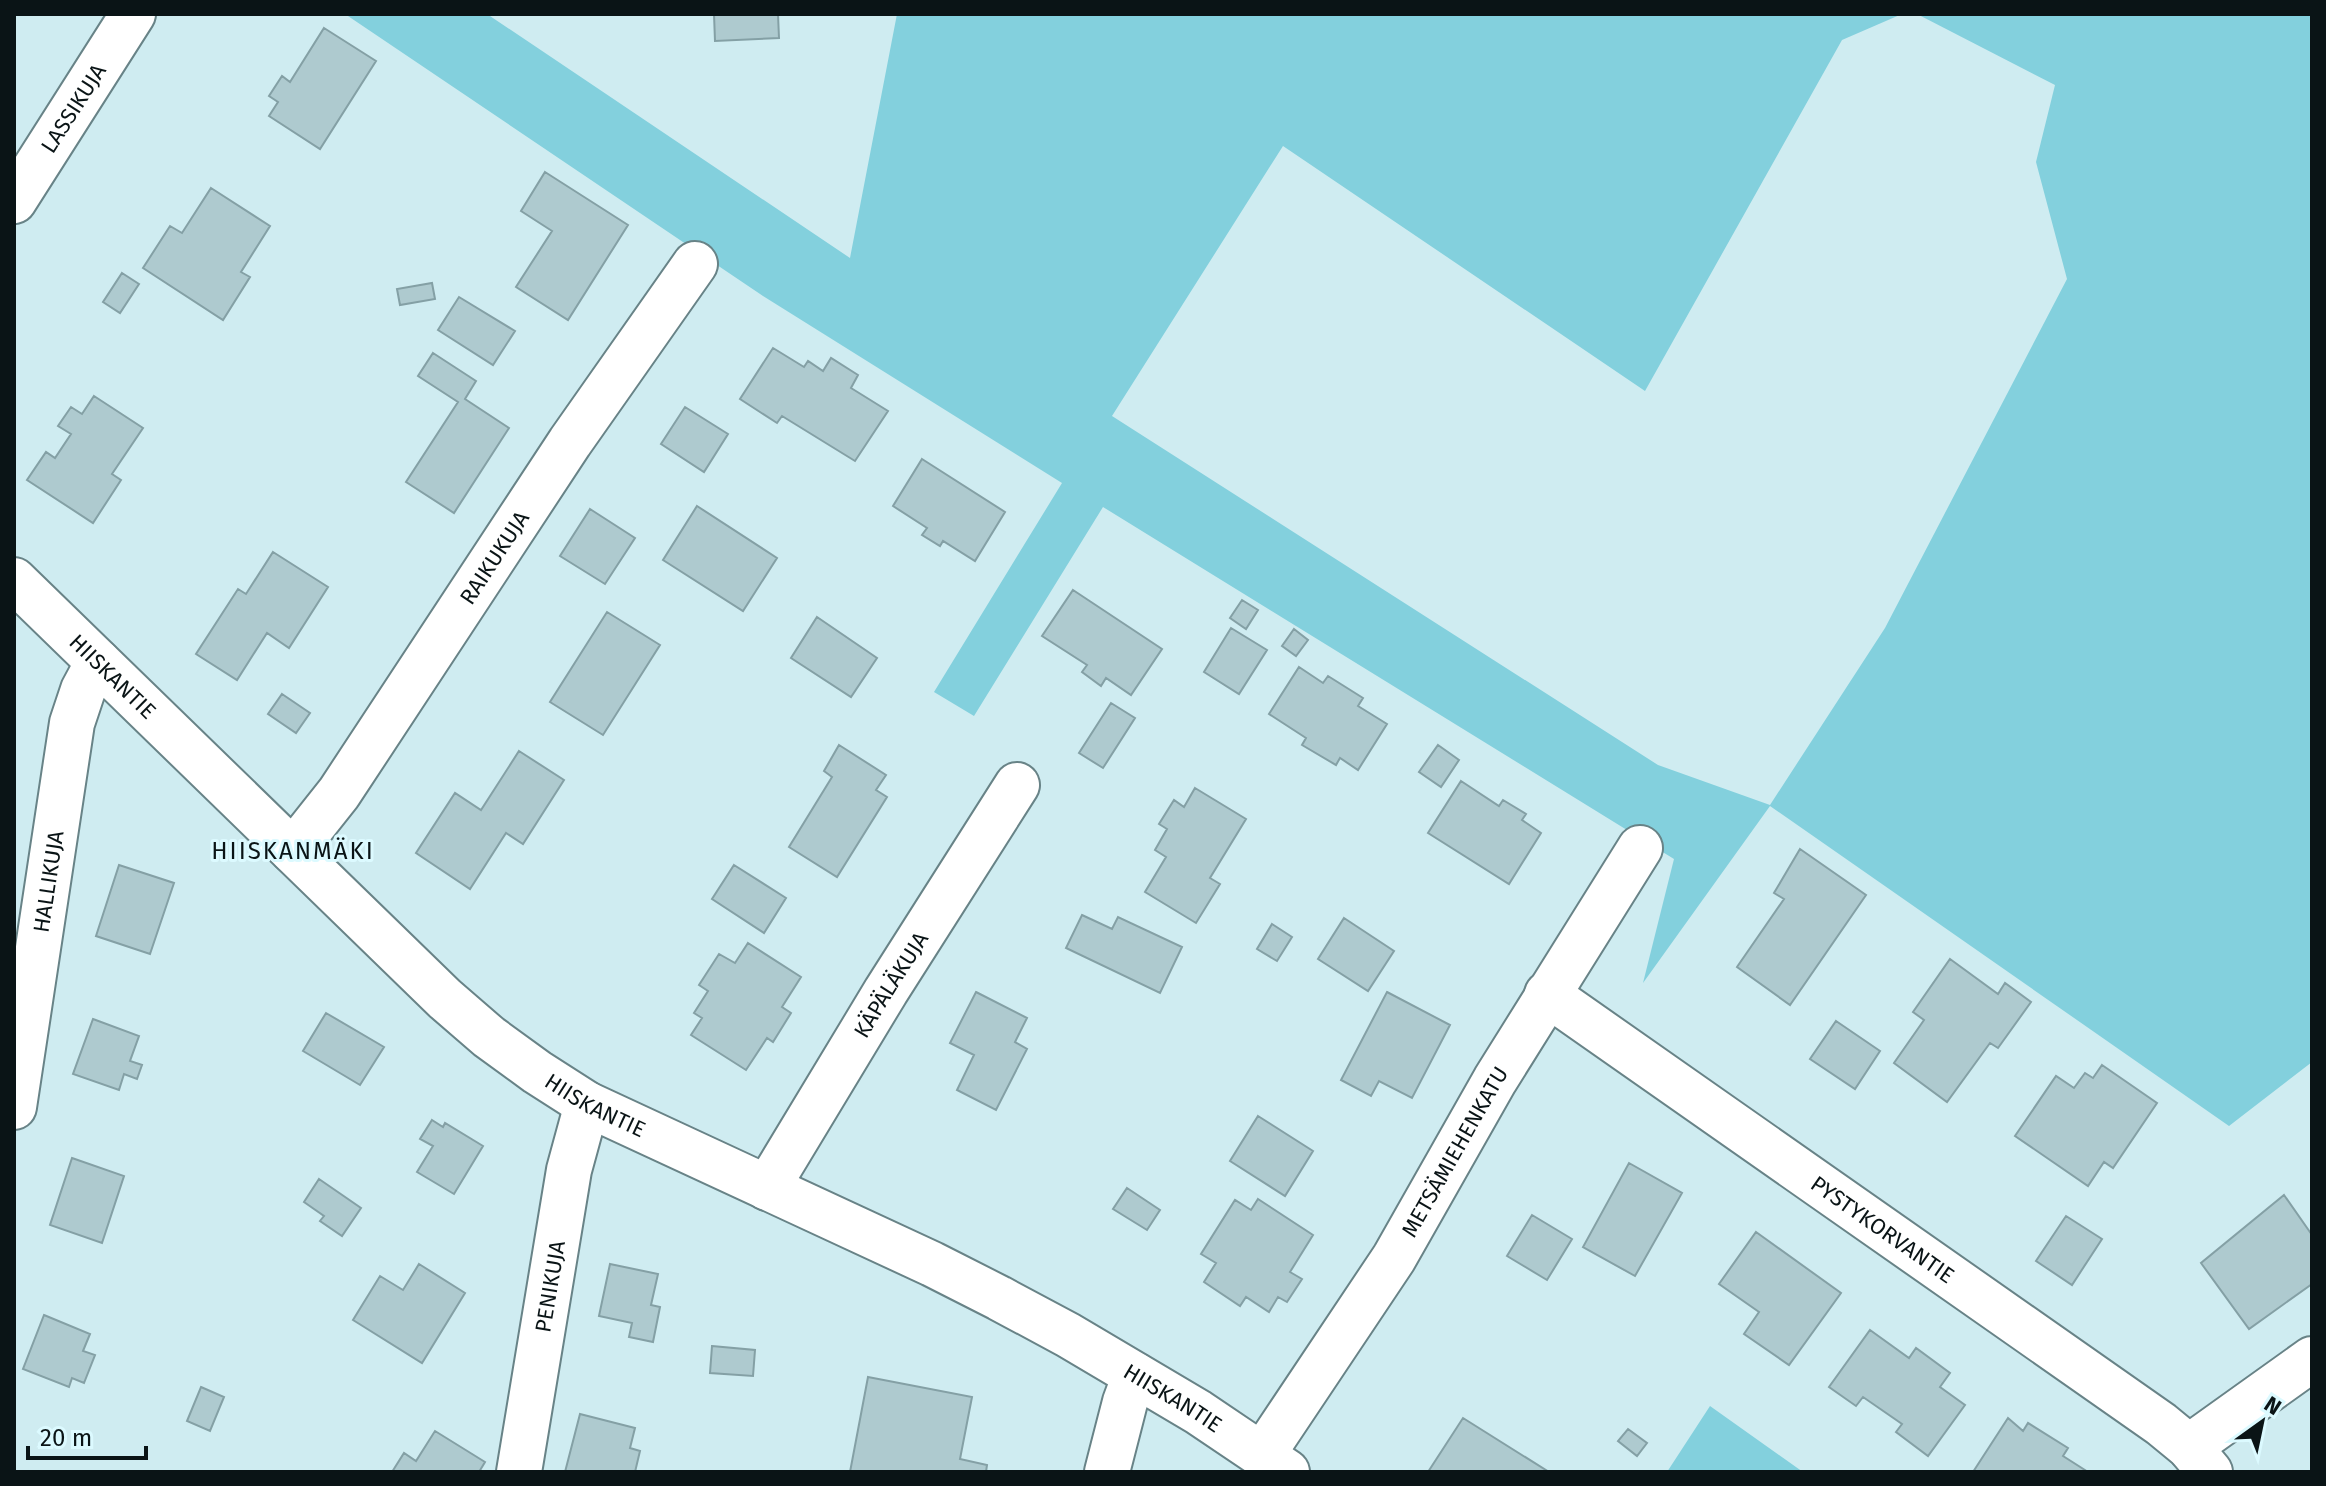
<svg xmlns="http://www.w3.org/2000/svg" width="2326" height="1486" font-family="'Fira Sans',sans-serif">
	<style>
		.green { fill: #83d0dd }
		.building { fill: #aecacf; stroke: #84a0a5; stroke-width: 2 }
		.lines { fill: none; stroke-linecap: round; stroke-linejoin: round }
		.minor-casing { stroke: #688387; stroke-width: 48 }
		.minor { stroke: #fff; stroke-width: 44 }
		.labels { text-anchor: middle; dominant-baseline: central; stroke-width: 6; stroke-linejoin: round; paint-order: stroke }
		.street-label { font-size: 22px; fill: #0a1416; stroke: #dcfaff }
		.neighbourhood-label { font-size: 24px; letter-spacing: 2px; fill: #0a1416; stroke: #dcfaff }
	</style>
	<rect width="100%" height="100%" fill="#cfecf1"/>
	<path class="green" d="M 345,14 L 487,14 L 850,258 L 897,14 L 1902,14 L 1842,40 L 1645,391 L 1283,146 L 1112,416 L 1658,765 L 1770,805 L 1885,628 L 2067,279 L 2036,162 L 2055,85 L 1917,14 L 2312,14 L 2312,1062 L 2229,1126 L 1770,806 L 1643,983 L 1674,859 L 1103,507 L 974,716 L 934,692 L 1062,483 L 763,296 Z
		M 1710,1406 L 1803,1472 L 1667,1472 Z"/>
	<path class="building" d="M 714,14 L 778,14 L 779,38 L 715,41 Z
		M 324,28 L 376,61 L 320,149 L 269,116 L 278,102 L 269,96 L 282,76 L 290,82 Z
		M 545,172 L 628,225 L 568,320 L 516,287 L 552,231 L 521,211 Z
		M 211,188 L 270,226 L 241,272 L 250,277 L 223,320 L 143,268 L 170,226 L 182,233 Z
		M 122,273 L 139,284 L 120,313 L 103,302 Z
		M 432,283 L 435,299 L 400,305 L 397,289 Z
		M 459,297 L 515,331 L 493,365 L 438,330 Z
		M 773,348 L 804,367 L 808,361 L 823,371 L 831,358 L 858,375 L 851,388 L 888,411 L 855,461 L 782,416 L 777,423 L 740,399 Z
		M 433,353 L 476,381 L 465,399 L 509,428 L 454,513 L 406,482 L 458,402 L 418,376 Z
		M 94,396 L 143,428 L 112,474 L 121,480 L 93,523 L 27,480 L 46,452 L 55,458 L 71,434 L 58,426 L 71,407 L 82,414 Z
		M 685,407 L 728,434 L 704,472 L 661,444 Z
		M 922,459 L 1005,512 L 975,561 L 943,541 L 940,546 L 922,535 L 927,528 L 893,506 Z
		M 697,506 L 777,558 L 743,611 L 663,560 Z
		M 590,509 L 635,538 L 605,584 L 560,556 Z
		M 273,552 L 328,587 L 289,648 L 267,633 L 237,680 L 196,654 L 238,589 L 246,594 Z
		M 1073,590 L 1162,649 L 1131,695 L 1106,678 L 1101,686 L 1082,672 L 1087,665 L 1042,636 Z
		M 1242,600 L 1258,610 L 1246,629 L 1230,618 Z
		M 607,612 L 660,645 L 603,735 L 550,702 Z
		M 817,617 L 877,658 L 851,697 L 791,658 Z
		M 1231,628 L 1267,650 L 1239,694 L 1204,672 Z
		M 1294,629 L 1308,640 L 1296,656 L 1282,646 Z
		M 1299,667 L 1323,683 L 1328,676 L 1363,698 L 1358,706 L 1387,724 L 1358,770 L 1340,758 L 1336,765 L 1302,745 L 1306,738 L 1269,714 Z
		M 282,694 L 310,713 L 296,733 L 268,714 Z
		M 1111,703 L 1135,718 L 1103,768 L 1079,753 Z
		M 839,745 L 886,775 L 876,790 L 887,797 L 837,877 L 789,847 L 832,777 L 824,771 Z
		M 1438,745 L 1459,760 L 1441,787 L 1419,772 Z
		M 519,751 L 564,780 L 523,844 L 506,833 L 470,889 L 416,853 L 455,793 L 481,810 Z
		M 1461,781 L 1499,806 L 1503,800 L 1526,814 L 1522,820 L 1541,833 L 1509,884 L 1428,833 Z
		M 1195,788 L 1246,819 L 1210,878 L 1220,884 L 1196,923 L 1145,892 L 1166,857 L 1155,850 L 1167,829 L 1159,824 L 1174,800 L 1184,807 Z
		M 1800,849 L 1866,895 L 1790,1005 L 1737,967 L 1784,899 L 1774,893 Z
		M 119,865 L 174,883 L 150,954 L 96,936 Z
		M 734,865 L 786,898 L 764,933 L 712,899 Z
		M 1082,915 L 1112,929 L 1118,917 L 1182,947 L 1160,993 L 1066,948 Z
		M 1344,918 L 1394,951 L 1368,991 L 1318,959 Z
		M 1272,924 L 1292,937 L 1277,961 L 1257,949 Z
		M 748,943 L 801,977 L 782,1007 L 791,1013 L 773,1042 L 767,1038 L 746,1070 L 691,1035 L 702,1018 L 694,1013 L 708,991 L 699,985 L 719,954 L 735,963 Z
		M 1950,959 L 1998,994 L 2005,983 L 2031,1002 L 1998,1048 L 1990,1043 L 1947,1102 L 1894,1063 L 1924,1020 L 1913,1012 Z
		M 976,992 L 1027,1018 L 1015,1042 L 1027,1049 L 996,1110 L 957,1090 L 974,1055 L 950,1043 Z
		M 1387,992 L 1450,1025 L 1412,1098 L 1379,1081 L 1371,1096 L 1341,1080 Z
		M 326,1013 L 384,1047 L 360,1085 L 303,1051 Z
		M 93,1019 L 139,1036 L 130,1061 L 142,1065 L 137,1079 L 124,1074 L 119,1090 L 73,1074 Z
		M 1836,1021 L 1880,1051 L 1855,1089 L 1810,1059 Z
		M 2102,1065 L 2157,1103 L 2113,1168 L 2104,1162 L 2088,1186 L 2015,1136 L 2056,1076 L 2074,1088 L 2085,1073 L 2093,1078 Z
		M 1258,1116 L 1313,1151 L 1285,1196 L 1230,1161 Z
		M 432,1120 L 443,1127 L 445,1123 L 483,1146 L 454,1194 L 417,1172 L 433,1146 L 420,1139 Z
		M 72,1158 L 124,1176 L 102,1243 L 50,1225 Z
		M 1629,1163 L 1682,1193 L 1635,1276 L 1583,1247 Z
		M 319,1179 L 361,1208 L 342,1236 L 320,1221 L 324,1216 L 304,1202 Z
		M 1127,1188 L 1160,1210 L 1147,1230 L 1113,1209 Z
		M 2284,1195 L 2312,1235 L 2312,1284 L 2249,1329 L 2201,1263 Z
		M 1258,1199 L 1313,1235 L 1290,1272 L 1302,1279 L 1287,1302 L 1278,1297 L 1269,1312 L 1246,1297 L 1240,1306 L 1204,1282 L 1216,1263 L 1201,1254 L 1235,1200 L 1251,1210 Z
		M 1532,1215 L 1572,1239 L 1547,1280 L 1507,1256 Z
		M 2066,1216 L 2102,1239 L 2072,1285 L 2036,1261 Z
		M 1756,1232 L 1841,1293 L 1789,1365 L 1744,1334 L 1759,1312 L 1719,1284 Z
		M 419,1264 L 465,1293 L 422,1363 L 353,1320 L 380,1276 L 403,1290 Z
		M 610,1264 L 658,1274 L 651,1305 L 660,1307 L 653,1342 L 629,1337 L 632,1323 L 599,1316 Z
		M 44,1315 L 90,1334 L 83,1351 L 95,1355 L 84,1383 L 72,1378 L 69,1387 L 23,1369 Z
		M 1870,1330 L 1909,1358 L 1916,1348 L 1950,1373 L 1940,1387 L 1965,1405 L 1928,1456 L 1896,1432 L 1902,1424 L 1863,1397 L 1856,1406 L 1829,1387 Z
		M 712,1346 L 755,1350 L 753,1376 L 710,1373 Z
		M 868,1377 L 972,1397 L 960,1459 L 987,1465 L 986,1472 L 850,1472 Z
		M 201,1387 L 224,1397 L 210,1431 L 187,1421 Z
		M 580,1414 L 635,1428 L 630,1448 L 640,1451 L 635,1472 L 565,1472 Z
		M 1463,1418 L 1549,1472 L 1428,1472 Z
		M 2008,1418 L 2023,1431 L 2028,1423 L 2068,1448 L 2063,1456 L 2088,1472 L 1973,1472 Z
		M 1628,1429 L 1647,1443 L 1637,1456 L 1618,1441 Z
		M 435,1431 L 485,1462 L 479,1472 L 392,1472 L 404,1453 L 416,1461 Z"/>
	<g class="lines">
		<g class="minor-casing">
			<g id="minor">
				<path id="s1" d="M 14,201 L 133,14"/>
				<path id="s2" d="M 14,580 L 445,999 L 489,1037 L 537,1072 L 587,1104 L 932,1264 L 999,1298 L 1068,1335 L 1198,1412 L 1287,1472"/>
				<path id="s3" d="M 293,851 L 339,793 L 570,442 L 695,264"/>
				<path id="s4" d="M 1547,994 L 2161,1424 L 2189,1447 L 2210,1472"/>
				<path id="s5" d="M 14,1107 L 72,723 L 83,690 L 98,662"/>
				<path id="s6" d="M 767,1188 L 886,991 L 1017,785"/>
				<path d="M 2189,1447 L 2312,1359"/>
				<path id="s7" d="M 1263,1454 L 1394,1258 L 1495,1080 L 1640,848"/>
				<path id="s8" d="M 519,1472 L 569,1170 L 587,1104"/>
				<path d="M 1107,1472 L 1125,1402 L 1135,1375"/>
			</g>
		</g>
		<use href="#minor" class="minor"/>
	</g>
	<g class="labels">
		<g class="street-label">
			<text stroke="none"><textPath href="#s1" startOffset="110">LASSIKUJA</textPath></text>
			<text stroke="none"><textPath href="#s3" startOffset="356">RAIKUKUJA</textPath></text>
			<text stroke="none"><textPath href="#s2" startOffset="138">HIISKANTIE</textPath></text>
			<text stroke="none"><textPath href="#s5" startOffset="228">HALLIKUJA</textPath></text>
			<text stroke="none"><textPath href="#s6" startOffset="238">KÄPÄLÄKUJA</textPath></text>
			<text stroke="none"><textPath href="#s2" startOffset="786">HIISKANTIE</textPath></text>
			<text stroke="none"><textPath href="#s7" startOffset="358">METSÄMIEHENKATU</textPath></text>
			<text stroke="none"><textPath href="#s4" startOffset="410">PYSTYKORVANTIE</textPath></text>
			<text stroke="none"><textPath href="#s8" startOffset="188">PENIKUJA</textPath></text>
			<text stroke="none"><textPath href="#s2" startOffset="1434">HIISKANTIE</textPath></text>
		</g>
		<g class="neighbourhood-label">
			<text x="293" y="851">HIISKANMÄKI</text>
		</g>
	</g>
	<rect width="2326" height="1486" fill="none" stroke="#0a1416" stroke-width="32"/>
	<g transform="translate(2262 1422) rotate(33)" stroke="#dcfaff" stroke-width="6" paint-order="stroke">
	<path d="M0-6L14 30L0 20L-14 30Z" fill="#0a1416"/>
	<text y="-12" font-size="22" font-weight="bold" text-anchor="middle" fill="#0a1416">N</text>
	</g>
	<path d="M28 1446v12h118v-12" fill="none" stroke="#0a1416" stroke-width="4"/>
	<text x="40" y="1446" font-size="24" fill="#0a1416" stroke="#dcfaff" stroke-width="6" paint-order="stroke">20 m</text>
</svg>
